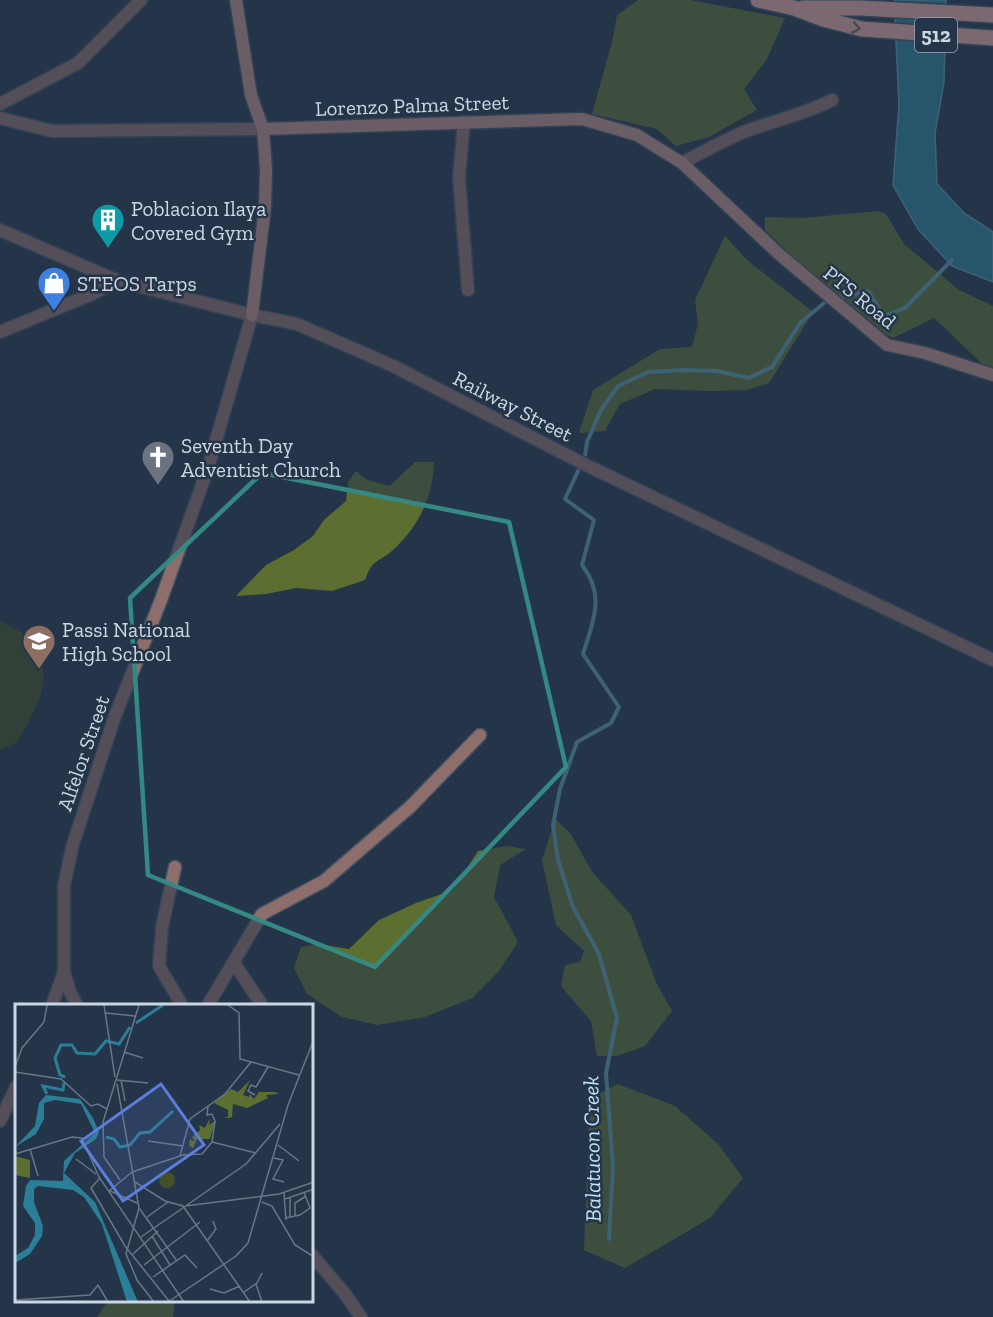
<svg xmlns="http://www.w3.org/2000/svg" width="993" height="1317" font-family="'Zilla Slab',serif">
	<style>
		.green { fill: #445025 }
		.forest { fill: #5d6e31 }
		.water { fill: #2b7e98; stroke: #5c99ae; stroke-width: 1.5 }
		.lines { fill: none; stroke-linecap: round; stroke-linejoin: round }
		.stream { stroke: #5c99ae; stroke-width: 4 }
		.minor-casing { stroke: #435265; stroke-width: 15 }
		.tertiary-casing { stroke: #435265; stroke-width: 15 }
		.secondary-casing { stroke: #435265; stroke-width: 15 }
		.primary-casing { stroke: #435265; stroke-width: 18 }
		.minor { stroke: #8d6e6b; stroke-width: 12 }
		.tertiary { stroke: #8d6e6b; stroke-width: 12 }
		.secondary { stroke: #be8e89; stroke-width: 12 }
		.primary { stroke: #e4a7a0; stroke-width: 15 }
		.oneway { stroke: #71636c }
		.marked { fill: none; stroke: #358985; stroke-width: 4.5; stroke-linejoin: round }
		.labels { text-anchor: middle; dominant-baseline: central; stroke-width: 5; stroke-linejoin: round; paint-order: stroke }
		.shield { fill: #253549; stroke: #9ba6b5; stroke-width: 1.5 }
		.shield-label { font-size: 20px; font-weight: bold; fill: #cdd7e3 }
		.street-label { font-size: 21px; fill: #cdd7e3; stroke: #253549 }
		.poi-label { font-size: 21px; fill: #cdd7e3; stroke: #253549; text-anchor: start }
		.water-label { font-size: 22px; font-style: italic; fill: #bce4f4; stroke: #253549 }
		.inset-river { fill: none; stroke: #2b7e98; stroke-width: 3 }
		.inset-road { fill: none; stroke: #687687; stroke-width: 1.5 }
		.view { fill: #5b7edc; fill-opacity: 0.15; stroke: #5b7edc; stroke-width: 3 }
		.inset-edge { fill: none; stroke: #cdd7e3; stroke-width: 3 }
	</style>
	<rect width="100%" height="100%" fill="#253549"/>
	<path class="green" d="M 0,621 L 27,635 L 39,653 L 44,677 L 40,697 L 30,720 L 17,742 L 0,750 Z"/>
	<path class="forest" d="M 638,0 L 690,0 L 785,18 L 767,59 L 744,89 L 757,110 L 709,137 L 676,146 L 657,129 L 592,114 L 612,42 L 617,15 Z
		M 878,211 L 886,214 L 904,244 L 959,290 L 993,306 L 993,374 L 934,318 L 893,338 L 859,321 L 765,230 L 765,217 L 804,218 Z
		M 725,236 L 747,260 L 813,312 L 769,383 L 747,390 L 711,391 L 655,389 L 620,404 L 605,431 L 579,433 L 593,390 L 660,349 L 692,347 L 698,324 L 695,300 Z
		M 415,462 L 434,462 C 433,497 419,526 393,550 C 377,564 373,558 365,580 L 332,591 L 296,588 L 266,594 L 236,596 L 266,565 L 294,550 L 313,536 L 324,520 L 346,501 L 348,482 L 356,471 L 367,480 L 390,486 Z
		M 555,819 L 570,833 L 593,873 L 631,915 L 656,982 L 672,1011 L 645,1046 L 617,1056 L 597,1056 L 591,1021 L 561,986 L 565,965 L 580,962 L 584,951 L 556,925 L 547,883 L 542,860 Z
		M 506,846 L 526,849 L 500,865 L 494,897 L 518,942 L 499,971 L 472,998 L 425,1017 L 377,1025 L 342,1017 L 307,994 L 294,968 L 301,947 L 318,944 L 349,949 L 379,920 L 416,903 L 453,890 L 478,851 Z
		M 618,1084 L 675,1106 L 718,1144 L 743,1178 L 710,1218 L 625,1268 L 584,1250 L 590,1098 Z
		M 108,1301 L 175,1301 L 173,1317 L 97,1317 Z"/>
	<path class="water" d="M 894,0 L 946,0 L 944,82 L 935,133 L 937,184 L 964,213 L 993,232 L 993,282 L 952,266 L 918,229 L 893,185 L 899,104 Z"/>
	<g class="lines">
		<path class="stream" d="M 837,298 L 868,291 L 884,316 L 905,308 L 952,260
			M 609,1239 L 613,1167 L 606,1073 L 617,1018 L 599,954 L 573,907 L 558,860 L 553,825 L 560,789 L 577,742 L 611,723 L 619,707 L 583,654 C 593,621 606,596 582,565 L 594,520 L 565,499 L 585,456 L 587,442 L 601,410 L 618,386 L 648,372 L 684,370 L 717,371 L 749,378 L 772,367 L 800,323 L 829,299"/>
		<g class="minor-casing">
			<path id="minor" d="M 0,104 L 78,63 L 141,0
				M 464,122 L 459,178 L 468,290
				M 682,163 C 704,151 726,139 749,130 C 777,120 805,114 832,100
				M 252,315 L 297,324 L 393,366 L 588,466 L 993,660
				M 0,332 L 92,294 L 118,281
				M 175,867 L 162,927 L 159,966 L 182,1005
				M 234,963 L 262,1005
				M 52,1005 L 64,972
				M 208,1005 L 262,914 L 324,881 L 410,807 L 480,735
				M 0,1121 L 16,1087"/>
		</g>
		<g class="tertiary-casing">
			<path id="tertiary" d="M 0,118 L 52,131 L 263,129
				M 0,230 L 118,281 L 252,315 L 208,468 L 161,600 L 115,716 L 73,844 L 64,885 L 64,972 L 70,992 L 77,1005
				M 312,1255 L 345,1294 L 361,1317"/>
		</g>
		<g class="secondary-casing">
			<path id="secondary" d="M 236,0 L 251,95 L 263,129 L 266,169 L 265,207 L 252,315
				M 263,129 L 582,119 L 637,135 L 682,163 L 780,255 L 887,345 L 925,353 L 993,375"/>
		</g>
		<g class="primary-casing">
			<path id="primary" d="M 758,0 L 794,8 L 823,19 L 862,29 L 993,38
				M 803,8 L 860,8 L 993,15"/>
		</g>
		<use href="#minor" class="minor"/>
		<use href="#tertiary" class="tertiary"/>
		<use href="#secondary" class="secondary"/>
		<use href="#primary" class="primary"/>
	</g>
	<defs><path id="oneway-chevron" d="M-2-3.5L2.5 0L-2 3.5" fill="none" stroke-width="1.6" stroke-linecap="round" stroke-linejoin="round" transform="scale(1.5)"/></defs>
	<use class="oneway" href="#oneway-chevron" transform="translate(856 28) rotate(11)"/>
	<path d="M0 0H993V1317H0ZM 262,473 L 509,522 L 566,767 L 375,967 L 148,875 L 130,598 Z" fill="#253549" fill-opacity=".55" fill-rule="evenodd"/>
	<path class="marked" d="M 262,473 L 509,522 L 566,767 L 375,967 L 148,875 L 130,598 Z"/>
	<defs>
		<g id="building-pin" transform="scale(1.725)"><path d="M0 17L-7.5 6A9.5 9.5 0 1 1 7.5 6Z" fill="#0f9aa8" stroke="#253549"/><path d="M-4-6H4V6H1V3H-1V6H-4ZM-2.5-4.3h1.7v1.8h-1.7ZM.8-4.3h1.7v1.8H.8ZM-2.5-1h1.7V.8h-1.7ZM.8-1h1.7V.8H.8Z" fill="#fff"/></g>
		<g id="shop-pin" transform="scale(1.725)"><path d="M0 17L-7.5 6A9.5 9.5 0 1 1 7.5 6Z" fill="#3f7fe0" stroke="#253549"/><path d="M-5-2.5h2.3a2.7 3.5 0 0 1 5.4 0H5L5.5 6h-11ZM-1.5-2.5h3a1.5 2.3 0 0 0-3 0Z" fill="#fff"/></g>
		<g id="church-pin" transform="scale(1.725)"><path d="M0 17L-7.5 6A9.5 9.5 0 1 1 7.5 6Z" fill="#6b7280" stroke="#253549"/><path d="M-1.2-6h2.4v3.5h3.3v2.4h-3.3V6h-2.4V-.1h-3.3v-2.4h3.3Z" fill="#fff"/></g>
		<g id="school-pin" transform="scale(1.725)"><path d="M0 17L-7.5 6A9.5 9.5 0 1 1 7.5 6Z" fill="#8d6e63" stroke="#253549"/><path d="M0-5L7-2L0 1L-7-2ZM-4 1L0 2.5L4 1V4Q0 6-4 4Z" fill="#fff"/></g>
	</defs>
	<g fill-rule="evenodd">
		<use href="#building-pin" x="108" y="220"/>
		<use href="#shop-pin" x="54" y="283"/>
		<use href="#church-pin" x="158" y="457"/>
		<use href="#school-pin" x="39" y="641"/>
	</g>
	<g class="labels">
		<rect class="shield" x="915" y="18" width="42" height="34" rx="4.5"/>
		<g class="shield-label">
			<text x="936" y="35">512</text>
		</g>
		<g class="street-label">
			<text transform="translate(412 105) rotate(-2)">Lorenzo Palma Street</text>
			<text transform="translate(860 297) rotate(39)">PTS Road</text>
			<text transform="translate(513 406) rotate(27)">Railway Street</text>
			<text transform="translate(83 753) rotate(-71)">Alfelor Street</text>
		</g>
		<g class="poi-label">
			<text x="131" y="208">Poblacion Ilaya<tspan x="131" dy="24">Covered Gym</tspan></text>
			<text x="77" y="283">STEOS Tarps</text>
			<text x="181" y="445">Seventh Day<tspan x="181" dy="24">Adventist Church</tspan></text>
			<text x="62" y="629">Passi National<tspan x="62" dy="24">High School</tspan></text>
		</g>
		<g class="water-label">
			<text transform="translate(592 1149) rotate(-91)">Balatucon Creek</text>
		</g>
	</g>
	<g transform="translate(15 1004)">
		<rect width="298" height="298" fill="#253549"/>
		<path d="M144 176a8 8 0 1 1 16 0a8 8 0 1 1-16 0Z" fill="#445025"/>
		<path d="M 235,76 L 228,91 L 234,93 L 235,90 L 239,95 L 244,88 L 260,88 L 264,90 L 251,91 L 253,94 L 232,104 L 218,100 L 217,113 L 215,114 L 207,114 L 213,113 L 213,106 L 199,99 L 216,85 L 223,88 ZM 195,114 L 194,121 L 200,117 L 195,135 L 182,135 L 178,144 L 174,142 L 175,135 L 180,138 L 177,133 L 185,126 L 184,121 L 190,124 ZM 0,152 L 15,156 L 15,174 L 0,171 Z" fill="#5d6e31"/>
		<path d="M 31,91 L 65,95 L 78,114 L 84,128 L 81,135 L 60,149 L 49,169 L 80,198 L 123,298 L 112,298 L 87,220 L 69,193 L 58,186 L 23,182 L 19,185 L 19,198 L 28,222 L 27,232 L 15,250 L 0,259 L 0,252 L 13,244 L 20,231 L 20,219 L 8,202 L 11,182 L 15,176 L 48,177 L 49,157 L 80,129 L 66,100 L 40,96 L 29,99 L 29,115 L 21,130 L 0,143 L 20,122 L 24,99 Z" fill="#2b7e98"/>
		<path class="inset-river" d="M 121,19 L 148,1M 50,73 L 45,71 L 40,54 L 46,41 L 57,41 L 62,49 L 80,50 L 91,37 L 104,40 L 115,23M 32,90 L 28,82 L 48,86 L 49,79M 91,133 L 99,135 L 105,143 L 115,141 L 125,129 L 135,128 L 158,107"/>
		<path class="inset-road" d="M 89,1 L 100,73M 213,1 L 224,9 L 225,55 L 284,71M 91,9 L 120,12M 109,48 L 128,54M 0,63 L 7,44 L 29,18 L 32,1M 0,68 L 46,75 L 76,102 L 83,100 L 92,105M 102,76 L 133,79M 106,76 L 110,97M 102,80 L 124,204 L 111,250 L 122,276 L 139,298M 240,91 L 233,87 L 236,81 L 241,83 L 253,63M 193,102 L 192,111 L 197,110 L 200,117 L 197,138M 133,137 L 168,142M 197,138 L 241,149M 263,141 L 284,157M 15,145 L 23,172M 0,150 L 57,133 L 67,134 L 84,173 L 169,298M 165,152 L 175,115 L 210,90 L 236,58M 259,154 L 268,156 L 258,175 L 269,178M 61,155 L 81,170M 117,168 L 168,151 L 187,150 L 197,138M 85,174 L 76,184 L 110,242 L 154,297M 105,176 L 89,153 L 88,118 L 124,1M 120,178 L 150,197 L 168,202 L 235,298M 94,187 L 117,168M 95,187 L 122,199M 269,189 L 271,216M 275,194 L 275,213M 270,195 L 299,185M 247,198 L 257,202 L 280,241 L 299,253M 170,202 L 264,190 L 299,178M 124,204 L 162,257M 280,212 L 280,199 L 291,192M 132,213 L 153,198M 270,214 L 285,211 L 295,204 L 289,188M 137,232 L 155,261M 126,233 L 231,160 L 265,120M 192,237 L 201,225 L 198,217M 118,250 L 143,227M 129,261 L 185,218M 138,273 L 170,251 L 182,264M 241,280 L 247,298M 195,285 L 209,289 L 225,282M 229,288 L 242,279 L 247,269M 0,296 L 75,291 L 83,281 L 93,298M 153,298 L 221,252 L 233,239 L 273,101 L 299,35"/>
		<path class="view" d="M 146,80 L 189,141 L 108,197 L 66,137 Z"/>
		<rect width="298" height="298" class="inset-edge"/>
	</g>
</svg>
